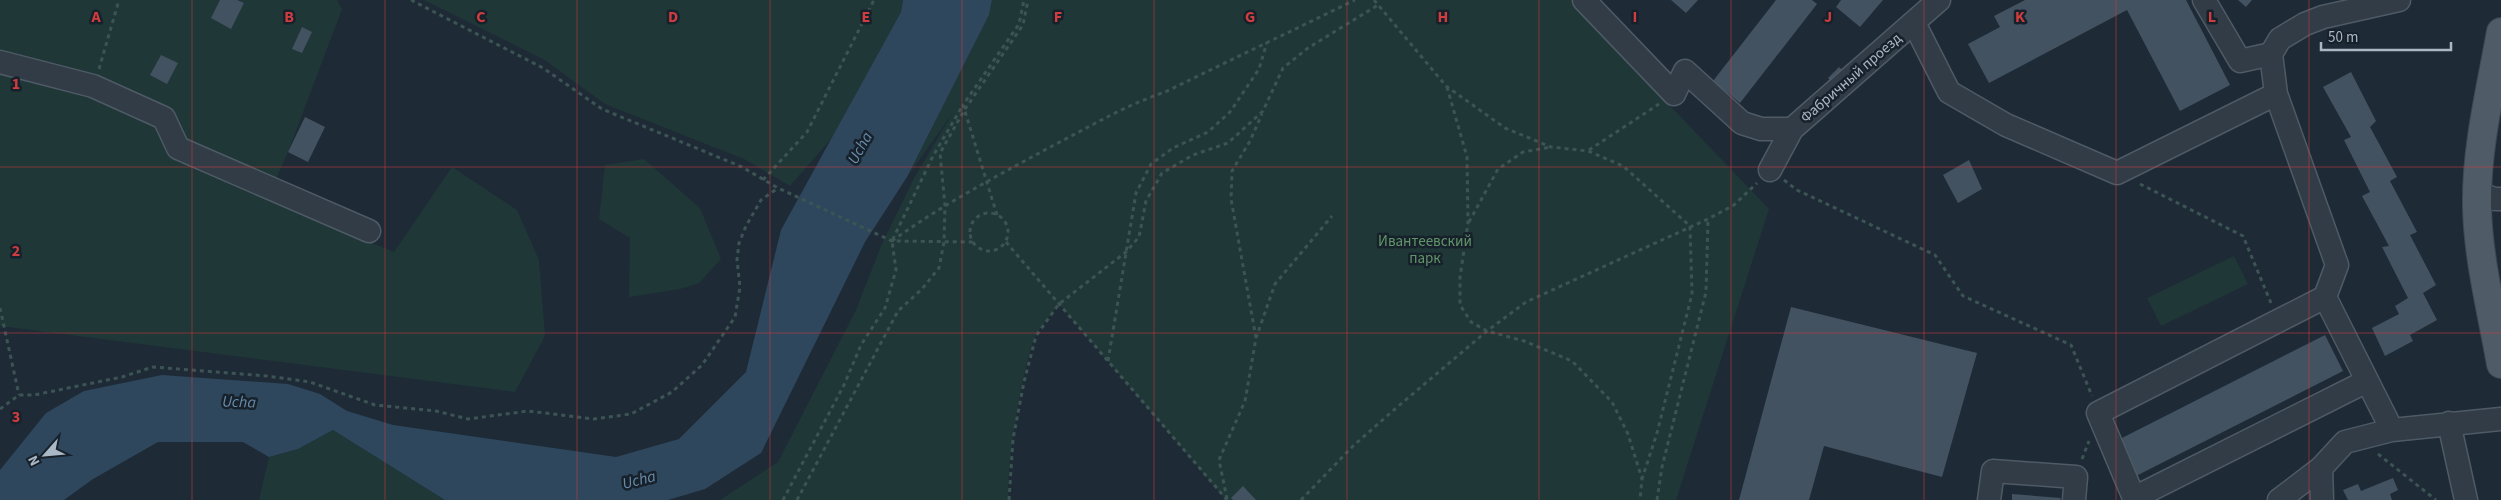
<svg xmlns="http://www.w3.org/2000/svg" width="2501" height="500" font-family="'Source Sans 3',sans-serif">
	<style>
		.green { fill: #1f3737 }
		.water { fill: #2e475d }
		.building { fill: #435261 }
		.lines { fill: none; stroke-linecap: round; stroke-linejoin: round }
		.minor-casing { stroke: #4e5a65; stroke-width: 25 }
		.major-casing { stroke: #3d4853; stroke-width: 30 }
		.path { stroke: #3d5454; stroke-width: 3; stroke-dasharray: 4 4; stroke-linecap: butt }
		.minor { stroke: #313c47; stroke-width: 22 }
		.major { stroke: #4f5c67; stroke-width: 28 }
		.grid { fill: none; stroke: #cf3d3f; stroke-width: 1; stroke-opacity: 0.55 }
		.labels { text-anchor: middle; dominant-baseline: central; stroke-width: 5; stroke-linejoin: round; paint-order: stroke }
		.street-label { font-size: 15px; fill: #aab7c4; stroke: #17212b }
		.park-label { font-size: 15px; fill: #619568; stroke: #17212b }
		.water-label { font-size: 16px; font-style: italic; fill: #698caa; stroke: #17212b }
		.grid-label { font-size: 16px; text-anchor: middle; font-weight: bold; fill: #cf3d3f; stroke: #17212b; stroke-width: 5; stroke-linejoin: round; paint-order: stroke }
	</style>
	<rect width="100%" height="100%" fill="#1e2b36"/>
	<path class="green" d="M 0,0 L 337,0 L 342,9 L 288,152 L 267,200 L 394,252 L 452,167 L 517,210 L 539,260 L 545,336 L 515,392 L 0,326 Z
		M 424,0 L 903,0 L 901,12 L 832,138 L 790,186 L 744,159 L 605,104 L 543,59 Z
		M 992,0 L 1572,0 L 1609,42 L 1769,209 L 1676,500 L 1226,500 L 1059,304 C 1052,314 1042,324 1036,335 C 1024,357 1004,476 1009,500 L 720,500 L 778,462 L 856,310 L 881,246 L 914,178 L 952,114 L 907,177 L 989,15 Z
		M 644,159 L 700,208 L 721,259 L 699,283 L 680,289 L 629,297 L 630,238 L 599,219 L 605,165 Z
		M 2234,256 L 2248,284 L 2161,326 L 2147,298 Z
		M 333,430 L 445,500 L 259,500 L 269,457 L 298,449 Z"/>
	<path class="water" d="M 903,0 L 992,0 L 989,15 L 907,177 L 865,242 L 761,453 L 705,489 L 668,500 L 445,500 L 333,430 L 298,449 L 269,457 L 243,442 L 158,442 L 93,479 L 64,500 L 0,500 L 0,470 L 46,413 L 84,391 L 162,375 L 288,384 L 320,394 L 347,411 L 393,425 L 616,457 L 679,439 L 746,372 L 781,230 L 901,12 Z"/>
	<path class="building" d="M 220,0 L 237,0 L 244,3 L 231,29 L 211,18 Z
		M 1671,0 L 1698,0 L 1686,13 Z
		M 1776,0 L 1812,0 L 1817,4 L 1740,103 L 1713,81 Z
		M 1841,0 L 1883,0 L 1860,27 L 1836,7 Z
		M 2025,0 L 2186,0 L 2230,85 L 2180,111 L 2127,10 L 1989,83 L 1968,44 L 2000,27 L 1994,16 Z
		M 2238,0 L 2252,0 L 2246,7 Z
		M 302,27 L 312,32 L 302,53 L 292,49 Z
		M 161,55 L 178,63 L 167,84 L 150,75 Z
		M 1839,67 L 1847,75 L 1836,86 L 1828,78 Z
		M 2351,72 L 2376,121 L 2370,127 L 2397,177 L 2390,181 L 2417,232 L 2410,235 L 2436,285 L 2423,293 L 2437,320 L 2410,335 L 2413,341 L 2385,356 L 2372,328 L 2399,314 L 2395,306 L 2408,298 L 2382,247 L 2389,246 L 2362,196 L 2370,192 L 2344,140 L 2351,137 L 2323,87 Z
		M 305,117 L 325,127 L 308,162 L 288,152 Z
		M 1969,160 L 1982,189 L 1958,203 L 1943,175 Z
		M 1791,307 L 1977,353 L 1942,477 L 1824,446 L 1809,500 L 1739,500 Z
		M 2325,335 L 2343,371 L 2136,476 L 2118,440 Z
		M 2393,478 L 2398,490 L 2390,494 L 2392,500 L 2348,500 L 2343,490 L 2358,484 L 2361,491 Z
		M 1243,486 L 1256,500 L 1233,500 L 1231,498 Z
		M 2012,494 L 2061,498 L 2060,500 L 2012,500 Z"/>
	<g class="lines">
		<g class="minor-casing">
			<path id="minor" d="M 1584,0 L 1674,94 L 1685,71 L 1742,123 L 1761,129 L 1792,129 L 1939,0
				M 2204,0 L 2240,61 L 2271,54
				M 2399,0 L 2323,17 L 2305,24 L 2280,39 L 2271,54 L 2276,94 L 2337,265 L 2325,297 L 2392,430 L 2501,419
				M 1914,23 L 1949,92 L 2006,125 L 2117,173 L 2276,94
				M 0,62 L 93,86 L 164,118 L 178,148 L 369,231
				M 1770,170 L 1792,129
				M 2477,193 L 2495,199 L 2501,199
				M 2325,297 L 2098,413 L 2134,498 L 2367,381
				M 2449,423 L 2466,500
				M 2321,468 L 2322,500
				M 1989,500 L 1993,471 L 2076,477 L 2074,500
				M 2279,500 L 2321,468 L 2345,442 L 2392,430"/>
		</g>
		<g class="major-casing">
			<path id="major" d="M 2501,32 C 2491,88 2476,148 2477,206 C 2478,259 2492,312 2501,364"/>
		</g>
		<path class="path" d="M 411,0 L 543,68 L 602,109 L 742,167 L 778,188 L 892,241 L 973,242
			M 1374,0 L 1446,86 L 1505,128 L 1551,147 L 1588,151 L 1623,166 L 1690,226 L 1692,294 L 1657,433 L 1642,479
			M 99,69 L 119,0
			M 1447,87 L 1467,157 L 1468,223 L 1460,277 L 1460,305 L 1471,322 L 1487,331 L 1524,341 L 1572,361 L 1612,402 L 1628,434 L 1642,479 L 1640,500
			M 1589,150 L 1659,104
			M 763,180 L 807,132 L 874,0
			M 1784,180 L 1797,190 L 1935,255 L 1963,296 L 2071,345 L 2092,396
			M 2140,184 L 2243,236 L 2271,303
			M970 232a19 19 0 1 1 38 0a19 19 0 1 1-38 0Z
			M 997,215 L 963,105 L 1019,24 L 1024,0
			M 1469,222 L 1498,169 L 1523,152 L 1551,147
			M 892,241 C 943,204 999,175 1054,145 C 1091,126 1126,105 1165,92 L 1355,0
			M 1006,242 L 1227,500
			M 0,308 L 19,395
			M 1256,338 L 1231,199 L 1232,171 L 1250,141 L 1262,114
			M 1108,361 L 1136,193 L 1151,164 L 1173,148 L 1208,132 L 1230,112 L 1259,69 L 1267,42
			M 0,409 L 19,395 L 34,395 L 122,377 L 153,367 L 267,376 L 310,382 L 375,405 L 436,411 L 468,419 L 528,411 L 594,419 L 631,414 L 672,392 L 702,365 L 735,317 L 740,287 L 737,260 L 739,243 L 746,226 L 761,200 L 778,188
			M 2378,454 L 2436,500
			M 2082,459 L 2089,441
			M 1227,499 L 1219,460 L 1245,401 L 1256,338 L 1275,284 L 1332,216
			M 783,500 L 844,385 L 861,345 L 885,308 L 896,270 L 892,241 L 933,156 L 963,105
			M 797,500 L 898,311 L 922,289 L 939,268 L 944,242 L 945,206 L 940,153 L 965,109 L 1023,25 L 1028,0
			M 1009,500 L 1013,439 L 1024,382 L 1036,336 L 1059,304 L 1126,252 L 1139,237 L 1146,201 L 1162,173 L 1193,155 L 1228,143 L 1263,111 L 1283,68 L 1308,48 L 1378,5
			M 1301,500 L 1353,446 L 1395,409 L 1487,331 L 1526,302 L 1708,219 L 1734,205 L 1757,183
			M 1657,500 L 1662,467 L 1706,292 L 1708,219"/>
		<use href="#minor" class="minor"/>
		<use href="#major" class="major"/>
	</g>
	<path class="grid" d="M 192,0 L 192,500M 385,0 L 385,500M 577,0 L 577,500M 770,0 L 770,500M 962,0 L 962,500M 1154,0 L 1154,500M 1347,0 L 1347,500M 1539,0 L 1539,500M 1731,0 L 1731,500M 1924,0 L 1924,500M 2116,0 L 2116,500M 2309,0 L 2309,500M 0,167 L 2501,167M 0,333 L 2501,333"/>
	<g class="labels">
		<g class="street-label">
			<text transform="translate(1851 78) rotate(-41)">Фабричный проезд</text>
		</g>
		<g class="park-label">
			<text x="1425" y="241">Ивантеевский<tspan x="1425" dy="17">парк</tspan></text>
		</g>
		<g class="water-label">
			<text transform="translate(860 148) rotate(-61)">Ucha</text>
			<text transform="translate(239 402) rotate(2)">Ucha</text>
			<text transform="translate(639 480) rotate(-14)">Ucha</text>
		</g>
	</g>
	<g class="grid-label">
		<text x="96" y="22">A</text>
		<text x="289" y="22">B</text>
		<text x="481" y="22">C</text>
		<text x="673" y="22">D</text>
		<text x="866" y="22">E</text>
		<text x="1058" y="22">F</text>
		<text x="1250" y="22">G</text>
		<text x="1443" y="22">H</text>
		<text x="1635" y="22">I</text>
		<text x="1828" y="22">J</text>
		<text x="2020" y="22">K</text>
		<text x="2212" y="22">L</text>
		<text x="16" y="89">1</text>
		<text x="16" y="256">2</text>
		<text x="16" y="422">3</text>
	</g>
	<g transform="translate(45 455) rotate(243)" stroke="#17212b" stroke-width="4" paint-order="stroke">
	<path d="M0-4L9 19L0 12L-9 19Z" fill="#aab7c4"/>
	<text y="-8" font-size="14" font-weight="bold" text-anchor="middle" fill="#aab7c4">N</text>
	</g>
	<path d="M2321 42v8h130v-8" fill="none" stroke="#aab7c4" stroke-width="2.5"/>
	<text x="2328" y="42" font-size="15" fill="#aab7c4" stroke="#17212b" stroke-width="4" paint-order="stroke">50 m</text>
</svg>
